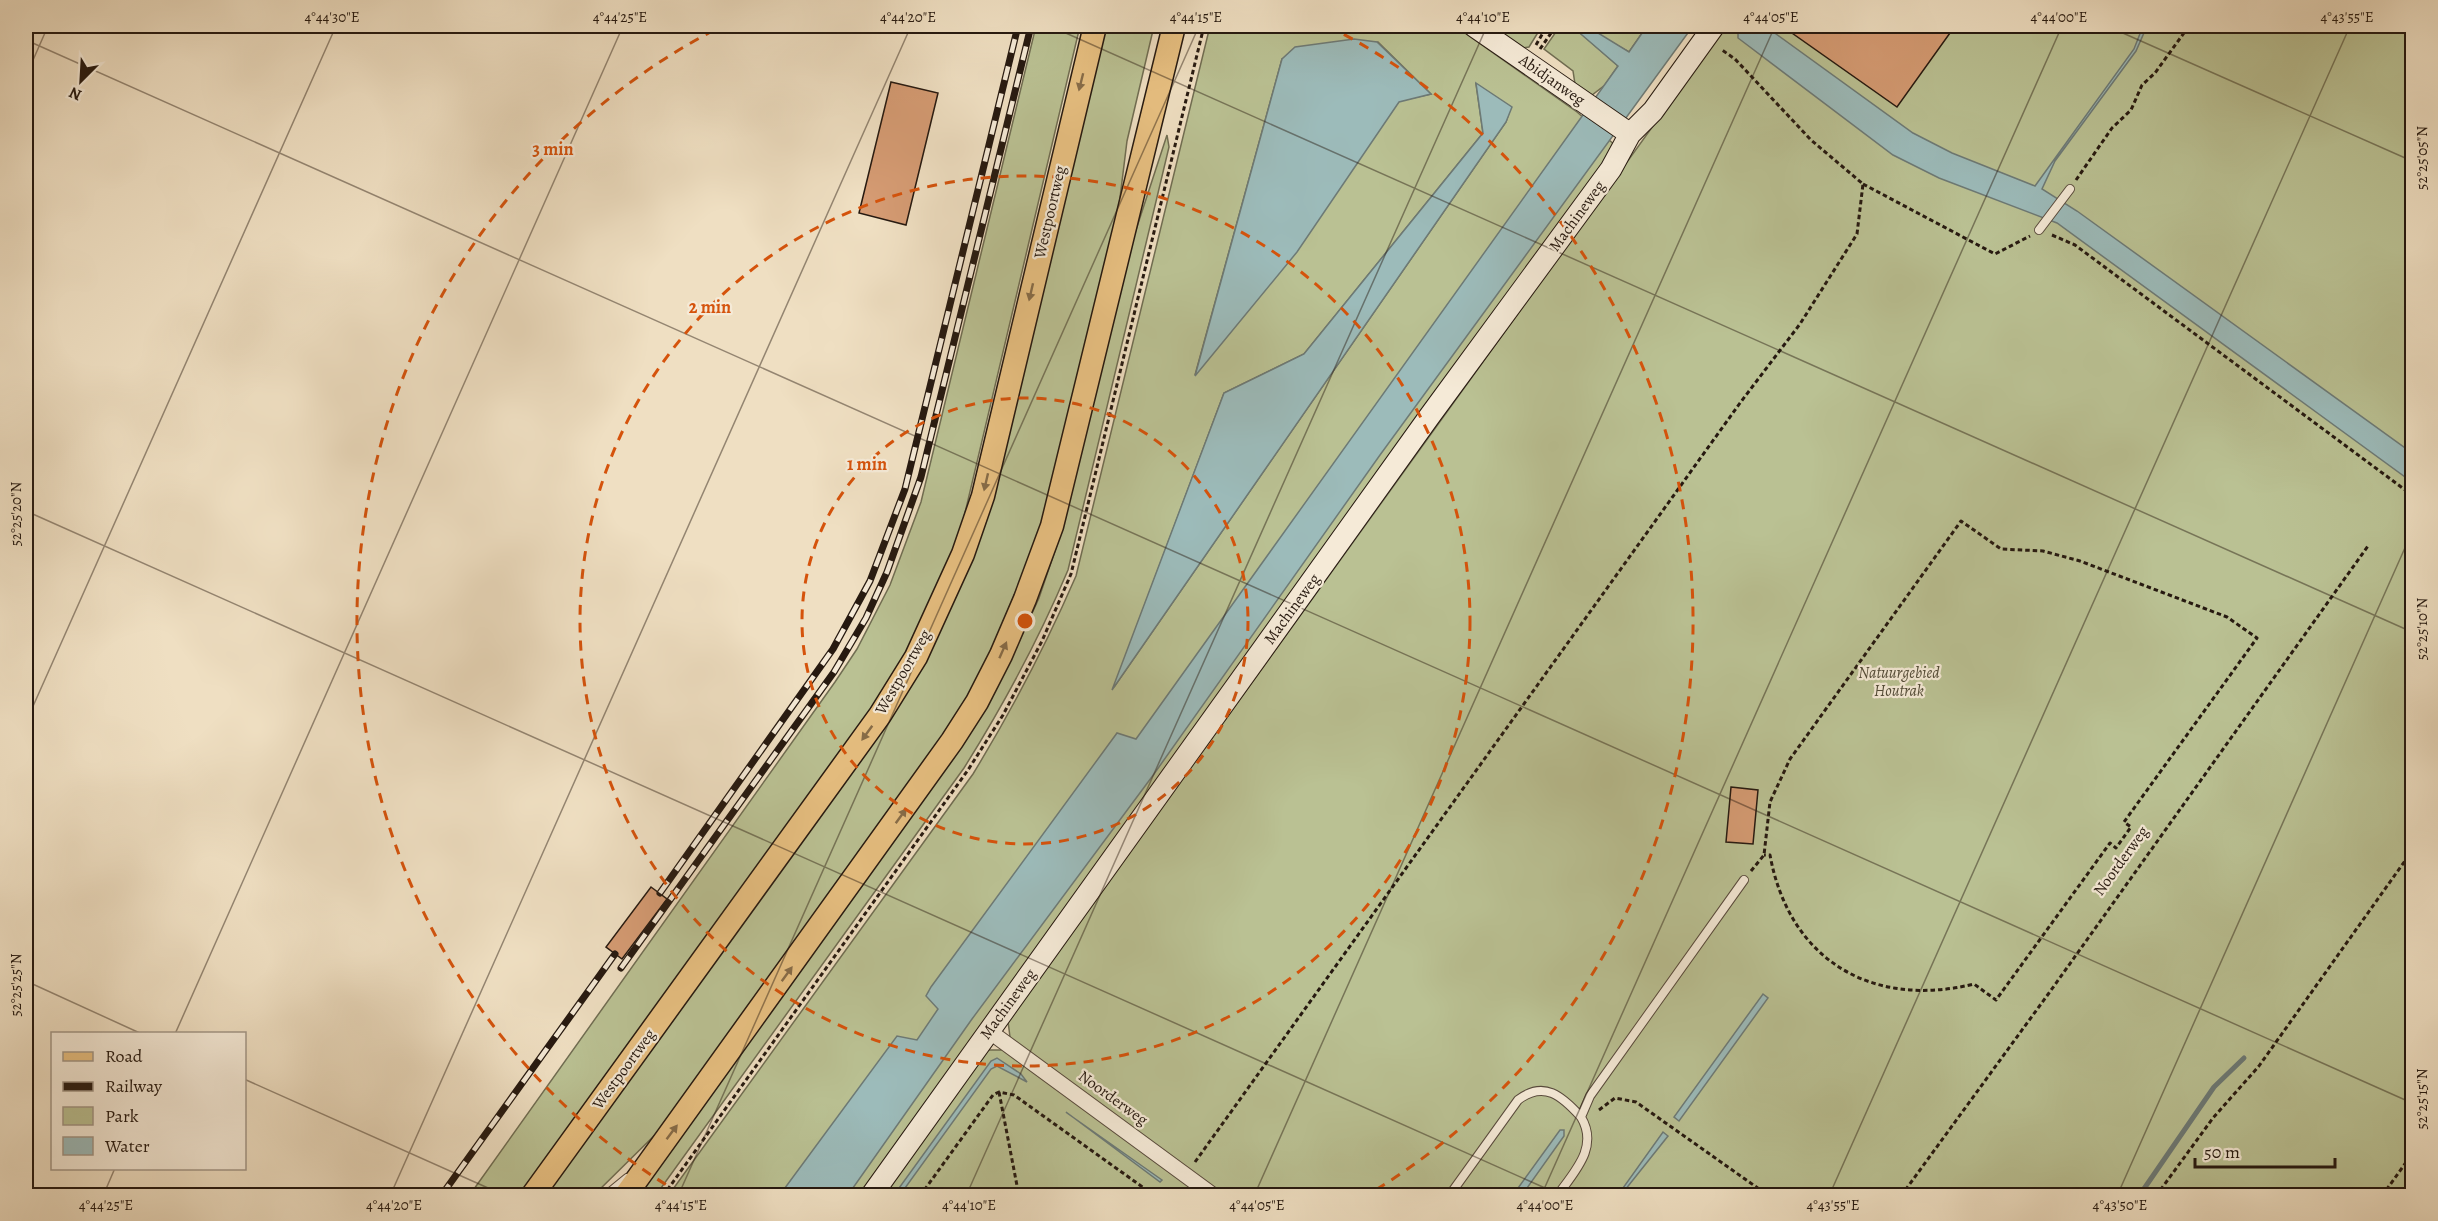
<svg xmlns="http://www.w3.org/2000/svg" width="2438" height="1221" font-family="Alegreya,serif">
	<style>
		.green { fill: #bac193; stroke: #706d52; stroke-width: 1.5; fill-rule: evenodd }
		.water { fill: #9cbbba; stroke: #6d7a76; stroke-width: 1.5 }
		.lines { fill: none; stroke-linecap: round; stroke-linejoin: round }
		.stream { stroke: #6d7a76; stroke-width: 5 }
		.building { fill: #d59b73; stroke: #261910; stroke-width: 1.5 }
		.lane-casing { stroke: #584a3c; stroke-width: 10 }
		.street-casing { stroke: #584a3c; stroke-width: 17 }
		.secondary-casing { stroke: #261910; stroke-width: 23 }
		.primary-casing { stroke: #261910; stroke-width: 25 }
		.path { stroke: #261910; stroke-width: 3; stroke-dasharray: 4.5 3; stroke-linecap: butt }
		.lane { stroke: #f5ead7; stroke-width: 8 }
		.street { stroke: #f5ead7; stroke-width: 15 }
		.secondary { stroke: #f5ead7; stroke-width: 21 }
		.primary { stroke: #e8c081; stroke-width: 22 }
		.rail-casing { stroke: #261910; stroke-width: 7 }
		.rail { stroke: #f5ead7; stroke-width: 4.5; stroke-dasharray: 14; stroke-linecap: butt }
		.oneway { fill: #876c48 }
		.ticks { fill: none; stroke: #261910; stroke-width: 1.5; stroke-opacity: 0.45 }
		.ring { fill: none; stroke: #d5530c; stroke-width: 3; stroke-dasharray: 10 8 }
		.labels { text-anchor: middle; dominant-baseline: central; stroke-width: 4.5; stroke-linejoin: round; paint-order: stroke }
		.street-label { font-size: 16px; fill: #261910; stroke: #f5ead7 }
		.park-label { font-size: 16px; font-style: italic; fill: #524b37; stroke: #f5ead7 }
		.centre { fill: #d5530c; stroke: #f5ead7; stroke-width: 3 }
		.ring-label { font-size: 18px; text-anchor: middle; font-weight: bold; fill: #d5530c; stroke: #f5ead7; stroke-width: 4.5; stroke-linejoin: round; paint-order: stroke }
		.neatline { fill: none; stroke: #261910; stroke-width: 2 }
		.ticks-label { font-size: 15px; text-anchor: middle; fill: #261910 }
	</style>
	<rect width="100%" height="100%" fill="#efdfc2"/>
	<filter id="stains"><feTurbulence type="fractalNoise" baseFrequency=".00333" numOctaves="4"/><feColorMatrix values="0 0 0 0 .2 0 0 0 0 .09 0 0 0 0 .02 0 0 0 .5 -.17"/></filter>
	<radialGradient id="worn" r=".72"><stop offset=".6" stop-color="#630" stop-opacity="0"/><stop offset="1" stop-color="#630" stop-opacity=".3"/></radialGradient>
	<path class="green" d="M 1036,26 L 1080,26 L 964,517 L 956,543 L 911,653 L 524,1195 L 469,1196 L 835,682 L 857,649 L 890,585 L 921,502 Z
		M 1106,26 L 1154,26 L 1127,141 L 1116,230 L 1039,537 L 975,688 L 935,751 L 667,1123 L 594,1195 L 543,1196 L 870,744 L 1002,457 Z
		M 1210,26 L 1455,26 L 1577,112 L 1616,146 L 863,1195 L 668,1196 L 973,774 C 1012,710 1046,645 1076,576 ZM 1378,42 L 1431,94 L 1399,101 L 1351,170 L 1195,375 L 1282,59 ZM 1476,84 L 1511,107 L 1506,122 L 1114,687 L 1224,393 L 1304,354 L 1483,133 Z
		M 1489,26 L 1542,26 L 1529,47 L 1523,48 Z
		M 1560,26 L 1578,26 L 1576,29 L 1618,66 L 1605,85 L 1592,95 L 1575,84 L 1573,71 L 1544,49 Z
		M 1582,26 L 1647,26 L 1629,52 Z
		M 1725,26 L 2412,26 L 2412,1195 L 881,1196 L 988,1050 L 1001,1050 L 1010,1037 L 1008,1021 Z
		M 1167,135 L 1169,147 L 1068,570 C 1039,639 1004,704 964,768 L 656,1195 L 637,1196 L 1011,659 L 1039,598 L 1061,533 L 1134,236 Z"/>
	<path class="water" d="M 1578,26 L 1590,28 L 1629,52 L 1647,26 L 1693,26 L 1380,455 L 1154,774 L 972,1019 L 848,1195 L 779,1196 L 897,1036 L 917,1040 L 938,1009 L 926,996 L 931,987 L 1117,733 L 1136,739 L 1618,66 L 1575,29 Z
		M 1743,26 L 1765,26 L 1913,133 L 1952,153 L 2035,186 L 2134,49 L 2143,26 L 2147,26 L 2136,51 L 2055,161 L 2042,189 L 2077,211 L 2412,453 L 2412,482 L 2057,223 L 1939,178 L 1893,155 L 1738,38 L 1738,32 Z
		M 1354,39 L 1377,42 L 1431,94 L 1399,102 L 1297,252 L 1195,376 L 1282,59 L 1295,47 Z
		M 1476,83 L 1512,107 L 1506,122 L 1112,690 L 1224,393 L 1304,354 L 1483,133 Z
		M 1763,994 L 1768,998 L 1679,1121 L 1674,1117 Z
		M 997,1058 L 1021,1074 L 1027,1082 L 997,1066 L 991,1069 L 900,1195 L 894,1195 L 991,1061 Z
		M 1066,1112 L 1067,1113 L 1162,1180 L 1160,1182 Z
		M 1560,1130 L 1564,1130 L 1564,1136 L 1522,1195 L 1513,1195 Z
		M 1663,1132 L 1668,1136 L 1621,1195 L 1618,1195 Z"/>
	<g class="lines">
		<path class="stream" d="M 2139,1196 L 2214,1087 L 2244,1058"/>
	</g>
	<path class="building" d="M 1782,26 L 1955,26 L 1897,107 Z
		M 891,82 L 938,93 L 906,225 L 859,213 Z
		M 1731,787 L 1758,790 L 1753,844 L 1726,842 Z
		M 651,887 L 667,899 L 622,959 L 606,947 Z"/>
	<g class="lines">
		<g class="lane-casing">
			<path id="lane" d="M 2039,230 L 2070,189
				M 605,1196 L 627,1178
				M 1449,1196 L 1518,1100 C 1544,1080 1562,1096 1581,1117
				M 1557,1196 C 1575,1171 1599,1147 1581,1117 L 1590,1096 L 1744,880"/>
		</g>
		<g class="street-casing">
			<path id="street" d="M 989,1031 L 1214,1196"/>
		</g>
		<g class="secondary-casing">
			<path id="secondary" d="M 1474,26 L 1630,134
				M 871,1196 L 1429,417 L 1611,169 L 1630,134 L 1653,111 L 1714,26"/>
		</g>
		<g class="primary-casing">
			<path id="primary" d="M 532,1196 L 880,715 L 916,657 L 963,554 L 983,496 L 1095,26
				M 625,1196 L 952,741 L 977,702 L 1001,655 L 1025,599 L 1052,526 L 1174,26"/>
		</g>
		<path class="path" d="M 1536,45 L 1547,26
			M 1540,49 L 1556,26
			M 2076,180 L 2112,128 L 2131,110 L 2142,85 L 2155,73 L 2189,26
			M 1863,184 L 1995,254 L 2030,236
			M 2052,235 L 2075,245 L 2412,495
			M 1751,871 L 1764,855 L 1770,802 L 1790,759 L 1961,521 L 2001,549 L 2043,551 L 2080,561 L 2227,617 L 2257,638 L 2124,822 L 2131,827 L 2116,848 L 2110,843 L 1996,1000 L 1974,984 C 1872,1009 1789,960 1770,855 L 1764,855
			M 999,1092 L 1019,1196
			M 1599,1110 L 1615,1098 L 1636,1102 L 1769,1196
			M 1195,1162 L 1740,403 L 1800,324 L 1857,234 L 1863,184 L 1811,140 L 1735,59 L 1722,50
			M 663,1196 L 968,770 L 1003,715 L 1042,641 L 1071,574 L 1204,26
			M 920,1196 L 993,1095 L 999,1092 L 1014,1095 L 1155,1196
			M 1901,1196 L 2049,993 L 2368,546
			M 2156,1196 L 2213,1118 L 2259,1066 L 2412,851
			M 2382,1196 L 2412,1154
			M 2412,1196 L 2412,1195"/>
		<use href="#lane" class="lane"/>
		<use href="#street" class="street"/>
		<use href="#secondary" class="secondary"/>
		<use href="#primary" class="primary"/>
		<g class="rail-casing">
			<path id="rail" d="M 660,893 L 833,649 L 870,581 L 905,489 L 1018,26
				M 621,968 L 834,672 L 866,618 L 887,572 L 921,477 L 1031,26
				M 441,1196 L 615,954"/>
		</g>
		<use href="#rail" class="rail"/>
	</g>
	<defs><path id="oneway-solid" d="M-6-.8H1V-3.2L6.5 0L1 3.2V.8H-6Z" transform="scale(1.5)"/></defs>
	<g class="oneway">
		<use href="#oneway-solid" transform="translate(1081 82) rotate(104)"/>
		<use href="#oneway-solid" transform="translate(1031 292) rotate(103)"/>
		<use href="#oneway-solid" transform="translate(986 482) rotate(103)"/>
		<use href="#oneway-solid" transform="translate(1003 650) rotate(-66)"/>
		<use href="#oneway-solid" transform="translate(867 733) rotate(126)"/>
		<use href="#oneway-solid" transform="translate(901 816) rotate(-54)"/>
		<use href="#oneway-solid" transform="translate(787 974) rotate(-54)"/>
		<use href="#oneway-solid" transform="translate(672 1132) rotate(-53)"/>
	</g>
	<path class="ticks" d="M 1050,26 L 2412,632M 2107,26 L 2412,161M 26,40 L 2412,1103M 26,76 L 48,26M 26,511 L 1563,1196M 26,722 L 336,26M 26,981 L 142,1034M 175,1034 L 623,26M 244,1079 L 506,1196M 103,1196 L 115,1168M 390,1196 L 911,26M 678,1196 L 1199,26M 966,1196 L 1487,26M 1254,1196 L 1775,26M 1541,1196 L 2062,26M 1829,1196 L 2350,26M 2117,1196 L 2412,532M 2405,1196 L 2412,1178"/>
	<g class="ring">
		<circle cx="1025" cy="621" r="223"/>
		<circle cx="1025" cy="621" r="445"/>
		<path d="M681 1194A668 668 0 0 1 722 26M1328 26A668 668 0 0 1 1369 1194"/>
	</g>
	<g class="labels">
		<g class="street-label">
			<text transform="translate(1552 80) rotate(35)">Abidjanweg</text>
			<text transform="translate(1050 212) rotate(-77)">Westpoortweg</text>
			<text transform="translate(1577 216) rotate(-54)">Machineweg</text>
			<text transform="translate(1292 609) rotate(-54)">Machineweg</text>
			<text transform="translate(903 672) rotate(-60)">Westpoortweg</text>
			<text transform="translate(2121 861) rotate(-54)">Noorderweg</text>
			<text transform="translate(1008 1004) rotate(-54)">Machineweg</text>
			<text transform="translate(624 1069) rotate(-54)">Westpoortweg</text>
			<text transform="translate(1113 1098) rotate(36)">Noorderweg</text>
		</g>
		<g class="park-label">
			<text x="1899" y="673">Natuurgebied<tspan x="1899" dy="18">Houtrak</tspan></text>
		</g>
	</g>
	<circle cx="1025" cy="621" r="9" class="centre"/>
	<g class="ring-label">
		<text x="553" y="155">3 min</text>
		<text x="710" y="313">2 min</text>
		<text x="867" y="470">1 min</text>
	</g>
	<rect width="2438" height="1221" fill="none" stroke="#efdfc2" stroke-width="66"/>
	<rect x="51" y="1032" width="195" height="138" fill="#f5ead7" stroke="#a29687" stroke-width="1.5"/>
	<rect x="63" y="1052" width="30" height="9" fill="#e8c081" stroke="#a29687" stroke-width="1.5"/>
	<text x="105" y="1062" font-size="18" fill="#261910">Road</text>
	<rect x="63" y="1082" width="30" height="9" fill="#261910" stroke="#a29687" stroke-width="1.5"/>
	<text x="105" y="1092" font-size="18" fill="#261910">Railway</text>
	<rect x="63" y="1107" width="30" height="18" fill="#bac193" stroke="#a29687" stroke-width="1.5"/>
	<text x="105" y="1122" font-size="18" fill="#261910">Park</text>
	<rect x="63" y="1137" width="30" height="18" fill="#9cbbba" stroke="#a29687" stroke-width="1.5"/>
	<text x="105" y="1152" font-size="18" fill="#261910">Water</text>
	<g transform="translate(81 81) rotate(204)" stroke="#f5ead7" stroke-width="4.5" paint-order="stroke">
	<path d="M0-4.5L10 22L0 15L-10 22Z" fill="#261910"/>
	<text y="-9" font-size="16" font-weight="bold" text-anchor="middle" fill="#261910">N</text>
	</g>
	<path d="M2195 1158v9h140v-9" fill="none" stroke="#261910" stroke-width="3"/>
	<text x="2204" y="1158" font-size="18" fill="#261910" stroke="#f5ead7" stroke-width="4.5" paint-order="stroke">50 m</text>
	<rect x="33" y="33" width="2372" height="1155" class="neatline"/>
	<g class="ticks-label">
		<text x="332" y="22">4°44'30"E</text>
		<text x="620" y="22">4°44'25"E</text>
		<text x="908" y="22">4°44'20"E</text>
		<text x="1196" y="22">4°44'15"E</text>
		<text x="1483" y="22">4°44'10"E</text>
		<text x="1771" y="22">4°44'05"E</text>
		<text x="2059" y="22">4°44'00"E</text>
		<text x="2347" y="22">4°43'55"E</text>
		<text transform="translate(2422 158) rotate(-90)" y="5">52°25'05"N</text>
		<text transform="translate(16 514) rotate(-90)" y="5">52°25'20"N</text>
		<text transform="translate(2422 629) rotate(-90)" y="5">52°25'10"N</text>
		<text transform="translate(16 985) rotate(-90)" y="5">52°25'25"N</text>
		<text transform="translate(2422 1099) rotate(-90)" y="5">52°25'15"N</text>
		<text x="106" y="1210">4°44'25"E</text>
		<text x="394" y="1210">4°44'20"E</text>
		<text x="681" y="1210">4°44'15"E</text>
		<text x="969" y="1210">4°44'10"E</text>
		<text x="1257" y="1210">4°44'05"E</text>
		<text x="1545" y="1210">4°44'00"E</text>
		<text x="1833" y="1210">4°43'55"E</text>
		<text x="2120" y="1210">4°43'50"E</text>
	</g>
	<rect width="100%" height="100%" filter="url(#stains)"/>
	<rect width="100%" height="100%" fill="url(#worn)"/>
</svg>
